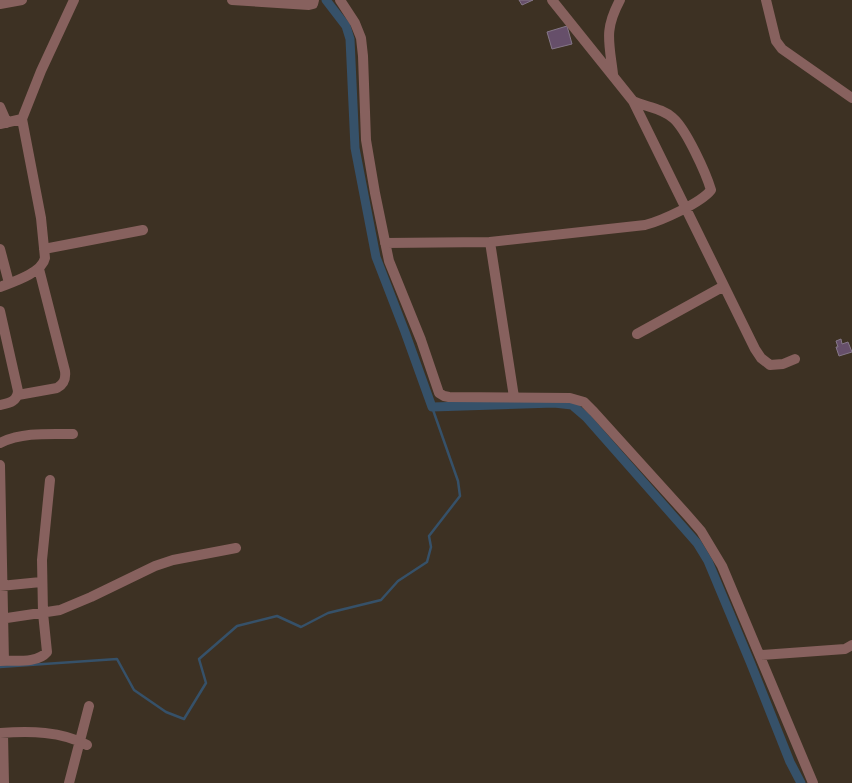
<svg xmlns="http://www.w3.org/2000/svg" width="852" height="783" font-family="Spectral,serif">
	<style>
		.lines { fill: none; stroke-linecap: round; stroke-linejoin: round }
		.stream { stroke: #365169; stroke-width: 2.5 }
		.canal { stroke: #365169; stroke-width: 9 }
		.building { fill: #664f6a; stroke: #857788 }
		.minor { stroke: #87615e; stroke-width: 10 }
	</style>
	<rect width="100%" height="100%" fill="#3d3123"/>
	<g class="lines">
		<path class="stream" d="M 0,667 L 117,659 L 134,690 L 166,712 L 184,719 L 206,683 L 199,659 L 237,626 L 277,616 L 301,627 L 328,613 L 381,600 L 398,581 L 427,562 L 431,547 L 429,536 L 460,496 L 458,481 L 432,407"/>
		<path class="canal" d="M 326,0 L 346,26 L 350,39 L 355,148 L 376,257 L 405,332 L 432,407 L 554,403 L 572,405 L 586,417 L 697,543 L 708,561 L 751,664 L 790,762 L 801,783"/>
	</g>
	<path class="building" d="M 519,0 L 533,0 L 522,5 Z
		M 567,26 L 572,44 L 552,49 L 547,32 Z
		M 841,339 L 842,344 L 848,342 L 852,352 L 839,356 L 836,347 L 838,347 L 836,341 Z"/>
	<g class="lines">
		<path class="minor" d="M 232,0 L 309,5 L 313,4 L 314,0
			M 340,0 L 355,23 L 361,38 L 363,56 L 366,140 L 375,193 L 389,261 L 421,340 L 439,393 L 444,396 L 449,397 L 570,398 L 584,402 L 594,412 L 688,516 L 701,531 L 722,566 L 813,783
			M 766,0 L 776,41 L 782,49 L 852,98
			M 0,4 L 22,0
			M 613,74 C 609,41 604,30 620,0
			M 633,101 L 755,349 L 761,358 L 770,365 L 783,364 L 795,359
			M 0,107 L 7,123
			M 0,124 L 22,119 L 41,71 L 74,0
			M 490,242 L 645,225 C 661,221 701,203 711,190 C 706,173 686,129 673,118 C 662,108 646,107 633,101 L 552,0
			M 385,243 L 490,242 L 514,397
			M 0,249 L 9,283
			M 44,249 L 143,230
			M 0,287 C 13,282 42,273 45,258 L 41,218 L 22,119
			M 0,311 L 18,391 C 17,402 9,403 0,405
			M 637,334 L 724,286
			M 18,395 L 57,388 C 64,384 66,379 65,371 L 39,269
			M 0,443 C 22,432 49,434 73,434
			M 0,465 L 4,661
			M 0,586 L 41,582
			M 0,619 L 60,610 L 91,597 L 155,566 L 173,560 L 236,548
			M 761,655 L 845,649 L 852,645
			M 0,661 C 14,660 37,664 47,652 L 43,613 L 42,560 L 50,480
			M 0,733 C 30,731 61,731 87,745
			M 3,733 L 4,783
			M 69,783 L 89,706"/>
	</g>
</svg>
